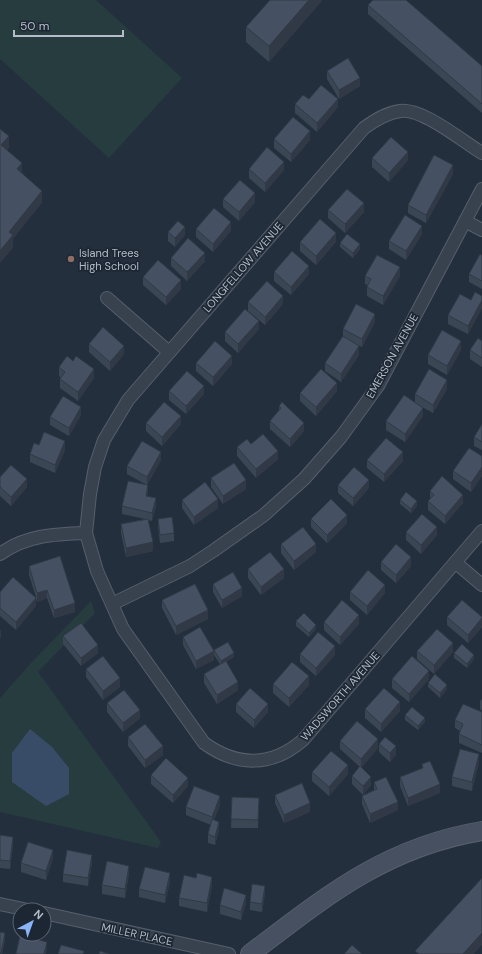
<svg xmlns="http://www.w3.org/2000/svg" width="482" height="954" font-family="'DM Sans',sans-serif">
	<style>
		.green { fill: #263c3f }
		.water { fill: #394c67 }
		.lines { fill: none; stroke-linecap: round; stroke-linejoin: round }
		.minor-casing { stroke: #565f6c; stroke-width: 14 }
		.secondary-casing { stroke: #565f6c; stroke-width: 20 }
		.minor { stroke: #38414e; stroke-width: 12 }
		.secondary { stroke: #465061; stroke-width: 18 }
		.wall { fill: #3b4654 }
		.shaded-wall { fill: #303945 }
		.building { fill: #455162; stroke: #303945 }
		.education-dot { fill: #8d6e63; stroke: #1d2633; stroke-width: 1.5 }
		.labels { text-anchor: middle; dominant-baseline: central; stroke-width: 3.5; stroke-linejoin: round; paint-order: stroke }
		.poi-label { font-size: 11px; fill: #b4bcc9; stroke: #1d2633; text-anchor: start }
		.street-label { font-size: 11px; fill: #b4bcc9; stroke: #1d2633 }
	</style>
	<rect width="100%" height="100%" fill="#242f3e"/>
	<path class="green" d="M 0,0 L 96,0 L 182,78 L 109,158 L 0,59 Z
		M 91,601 L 95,613 L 38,672 L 161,842 L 158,848 L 0,812 L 0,698 L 31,663 Z"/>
	<path class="water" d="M 30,729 L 52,747 L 69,768 L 69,794 L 46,806 L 12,782 L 12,753 Z"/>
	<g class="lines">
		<g class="minor-casing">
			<path id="minor" d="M 482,153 C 462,141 423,108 400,111 C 386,113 375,120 364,128 L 128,400 L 104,440 L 95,467 L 90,494 L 86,533 L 97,571 L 123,629 L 204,743 C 237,767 272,767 303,740 L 482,531
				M 465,221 L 482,230
				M 107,298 L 169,352
				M 0,554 C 26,535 55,534 86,533
				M 456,563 L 482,585
				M 112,604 L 190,566 L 213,551 L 264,515 L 304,479 L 341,437 L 378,386 L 482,189
				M 0,904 L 28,910
				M 44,913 L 229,954"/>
		</g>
		<g class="secondary-casing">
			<path id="secondary" d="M 250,954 C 325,897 385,847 482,831"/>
		</g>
		<use href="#minor" class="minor"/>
		<use href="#secondary" class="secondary"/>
	</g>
	<path class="wall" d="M 322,0 L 269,62 L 246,42 L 246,27 Z
		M 368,5 L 482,66 L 482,113 L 368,14 Z
		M 327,71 L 360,86 L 339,99 L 327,79 Z
		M 309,99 L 338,107 L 317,132 L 295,113 L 295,104 Z
		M 274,139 L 310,140 L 291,162 L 274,148 Z
		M 372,158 L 408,160 L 389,182 L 372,167 Z
		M 249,169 L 284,170 L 265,192 L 249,178 Z
		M 453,174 L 426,223 L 408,213 L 408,205 Z
		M 223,199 L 255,202 L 239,221 L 223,207 Z
		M 328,210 L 364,212 L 345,233 L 328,218 Z
		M 196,229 L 231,231 L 213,252 L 196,237 Z
		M 168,232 L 185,235 L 175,247 L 168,241 Z
		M 422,234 L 406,260 L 389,249 L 389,241 Z
		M 300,242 L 336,242 L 316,265 L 300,251 Z
		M 340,243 L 360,249 L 353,258 L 340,247 Z
		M 482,256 L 482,289 L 469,282 L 469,274 Z
		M 171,258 L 205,261 L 187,281 L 171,266 Z
		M 274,272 L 309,274 L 291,295 L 274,281 Z
		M 365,276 L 400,276 L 383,305 L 367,296 L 367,287 L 368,285 L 365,284 Z
		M 143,277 L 181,289 L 166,305 L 143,285 Z
		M 482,296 L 482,308 L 468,334 L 448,324 L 448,315 L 471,300 Z
		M 248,302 L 283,304 L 265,325 L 248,311 Z
		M 375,322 L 362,347 L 353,343 L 359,355 L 341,382 L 325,371 L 325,363 L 343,336 L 343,329 Z
		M 259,329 L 238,353 L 225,341 L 225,332 Z
		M 482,341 L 482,367 L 470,359 L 470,350 Z
		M 89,344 L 124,354 L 110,371 L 89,352 Z
		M 461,350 L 447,375 L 428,364 L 428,355 Z
		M 196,363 L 232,364 L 213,386 L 196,371 Z
		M 59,367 L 94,378 L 78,401 L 60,388 L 60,379 L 61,378 L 59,376 Z
		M 447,389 L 433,413 L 420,406 L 423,416 L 405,442 L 386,430 L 386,421 L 415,402 L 415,394 Z
		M 169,391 L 204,394 L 186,414 L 169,400 Z
		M 337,391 L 316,416 L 300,401 L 300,393 Z
		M 279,406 L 304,431 L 290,447 L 270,429 L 270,421 L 279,411 Z
		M 81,415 L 69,436 L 50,425 L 50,417 Z
		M 146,423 L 181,424 L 162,446 L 146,431 Z
		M 482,424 L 482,450 L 474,446 L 474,437 Z
		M 251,444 L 278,459 L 256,478 L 237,456 L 237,447 Z
		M 39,445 L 65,450 L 55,473 L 30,462 L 30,454 Z
		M 482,456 L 482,476 L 471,492 L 453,479 L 453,471 Z
		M 161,460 L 147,485 L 127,474 L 127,466 Z
		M 367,460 L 403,461 L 384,482 L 367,468 Z
		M 0,477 L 27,487 L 11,506 L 0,496 Z
		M 211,478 L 246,489 L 223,504 L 211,487 Z
		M 338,485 L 369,488 L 353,506 L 338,493 Z
		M 430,491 L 463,503 L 445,524 L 428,510 L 428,501 L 430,499 Z
		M 148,494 L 147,496 L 156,507 L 152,521 L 148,520 L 153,551 L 126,557 L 121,533 L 121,524 L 145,519 L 122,514 L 122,506 Z
		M 182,500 L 218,508 L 194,525 L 182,508 Z
		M 400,500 L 417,506 L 411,513 L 400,504 Z
		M 158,519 L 174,533 L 174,541 L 160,543 L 158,527 Z
		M 311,519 L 347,523 L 327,543 L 311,527 Z
		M 406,532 L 437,535 L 421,554 L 406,540 Z
		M 281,544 L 316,552 L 294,570 L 281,553 Z
		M 381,562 L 411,566 L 396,583 L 381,570 Z
		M 29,566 L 75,612 L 54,618 L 47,598 L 37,602 L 36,599 L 36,606 L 16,630 L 0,616 L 0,592 L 36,597 L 29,575 Z
		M 248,569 L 284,578 L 261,595 L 248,578 Z
		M 213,584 L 242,596 L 222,608 L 213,592 Z
		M 350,592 L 385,593 L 367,615 L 350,600 Z
		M 162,600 L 208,619 L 176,635 L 162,608 Z
		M 447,617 L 482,617 L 482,627 L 468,643 L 447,625 Z
		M 296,621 L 316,629 L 309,637 L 296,626 Z
		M 324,622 L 359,624 L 340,645 L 324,630 Z
		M 63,636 L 98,653 L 81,666 L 63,644 Z
		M 183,637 L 214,660 L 196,669 L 183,645 Z
		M 214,650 L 234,657 L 226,662 L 238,690 L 217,704 L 204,683 L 204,674 L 220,664 L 214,655 Z
		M 417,651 L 453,652 L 434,674 L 417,659 Z
		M 454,653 L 474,659 L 467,668 L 454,658 Z
		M 300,654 L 335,655 L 316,676 L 300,662 Z
		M 86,669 L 120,687 L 103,700 L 86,677 Z
		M 392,679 L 429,679 L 409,702 L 392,688 Z
		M 428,683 L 447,689 L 440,698 L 428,687 Z
		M 273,684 L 309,685 L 289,707 L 273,693 Z
		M 482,699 L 482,711 L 480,709 L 480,701 Z
		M 107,703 L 140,718 L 123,732 L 107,712 Z
		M 236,704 L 268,712 L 254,728 L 236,712 Z
		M 365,709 L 400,711 L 381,732 L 365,718 Z
		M 482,712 L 482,753 L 459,743 L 459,734 L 460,731 L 455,728 L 455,720 Z
		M 405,715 L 425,722 L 418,730 L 405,720 Z
		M 128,737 L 163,755 L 145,768 L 128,746 Z
		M 340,741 L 378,748 L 361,768 L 371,785 L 363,795 L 352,784 L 352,776 L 360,767 L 340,749 Z
		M 379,744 L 396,755 L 390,762 L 379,752 Z
		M 479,762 L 472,791 L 452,786 L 452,777 Z
		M 422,764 L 440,793 L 408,806 L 400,786 L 400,777 L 422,768 Z
		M 312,772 L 348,774 L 329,796 L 312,781 Z
		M 151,775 L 188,786 L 173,803 L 151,784 Z
		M 374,782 L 398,810 L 370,823 L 362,804 L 362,796 L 374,790 Z
		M 275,795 L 310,812 L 284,823 L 275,803 Z
		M 232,797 L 259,798 L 258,828 L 231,828 Z
		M 220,805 L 214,820 L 219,830 L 215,845 L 208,843 L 208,834 L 211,825 L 186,815 L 186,807 Z
		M 0,835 L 13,845 L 10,869 L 0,868 Z
		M 53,858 L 46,880 L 21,872 L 21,863 Z
		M 92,863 L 88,886 L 63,882 L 63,874 Z
		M 129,874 L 125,898 L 102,894 L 102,885 Z
		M 196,878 L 212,885 L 207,912 L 179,906 L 179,898 Z
		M 170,882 L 165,903 L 139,897 L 139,889 Z
		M 265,894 L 262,912 L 250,910 L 250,902 Z
		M 246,903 L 241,920 L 220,914 L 220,905 Z"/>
	<path class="shaded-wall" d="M 309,0 L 322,0 L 322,1 L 269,62 L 269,46 Z
		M 360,78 L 360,86 L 339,99 L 339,90 Z
		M 338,99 L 338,107 L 317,132 L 317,123 Z
		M 310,131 L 310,140 L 291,162 L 291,154 Z
		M 9,136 L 9,148 L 1,158 L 1,145 Z
		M 408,152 L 408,160 L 389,182 L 389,173 Z
		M 284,162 L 284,170 L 265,192 L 265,183 Z
		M 22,163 L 22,175 L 17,169 Z
		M 453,165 L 453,174 L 426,223 L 426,215 Z
		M 42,191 L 42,203 L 13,239 L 13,248 L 0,263 L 0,251 L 9,232 Z
		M 255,193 L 255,202 L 239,221 L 239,212 Z
		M 364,203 L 364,212 L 345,233 L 345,224 Z
		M 231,222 L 231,231 L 213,252 L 213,244 Z
		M 422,226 L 422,234 L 406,260 L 406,251 Z
		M 185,227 L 185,235 L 175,247 L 175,238 Z
		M 336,233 L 336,242 L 316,265 L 316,256 Z
		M 360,244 L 360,249 L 353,258 L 353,253 Z
		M 205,253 L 205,261 L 187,281 L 187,272 Z
		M 309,266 L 309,274 L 291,295 L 291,287 Z
		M 400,267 L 400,276 L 383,305 L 383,296 Z
		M 181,280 L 181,289 L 166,305 L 166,297 Z
		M 283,296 L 283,304 L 265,325 L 265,317 Z
		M 482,300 L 482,308 L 468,334 L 468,326 Z
		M 375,314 L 375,322 L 362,347 L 362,339 Z
		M 259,321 L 259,329 L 238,353 L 238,344 Z
		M 461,341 L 461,350 L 447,375 L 447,366 Z
		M 124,346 L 124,354 L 110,371 L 110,362 Z
		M 359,346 L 359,355 L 341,382 L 341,374 Z
		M 232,356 L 232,364 L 213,386 L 213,377 Z
		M 94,369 L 94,378 L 78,401 L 78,392 Z
		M 447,380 L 447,389 L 433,413 L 433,405 Z
		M 337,383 L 337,391 L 316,416 L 316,407 Z
		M 204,386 L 204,394 L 186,414 L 186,406 Z
		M 81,407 L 81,415 L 69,436 L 69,428 Z
		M 423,408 L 423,416 L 405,442 L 405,434 Z
		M 181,416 L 181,424 L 162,446 L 162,437 Z
		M 304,423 L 304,431 L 290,447 L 290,439 Z
		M 65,441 L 65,450 L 55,473 L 55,465 Z
		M 278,451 L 278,459 L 256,478 L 256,469 Z
		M 161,452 L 161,460 L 147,485 L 147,477 Z
		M 403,452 L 403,461 L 384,482 L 384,474 Z
		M 482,467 L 482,476 L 471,492 L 471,483 Z
		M 27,479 L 27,487 L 11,506 L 11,497 Z
		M 246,480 L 246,489 L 223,504 L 223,496 Z
		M 369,480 L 369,488 L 353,506 L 353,498 Z
		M 148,485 L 148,494 L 146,505 L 146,496 Z
		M 463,495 L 463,503 L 445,524 L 445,516 Z
		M 156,498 L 156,507 L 152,521 L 152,513 Z
		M 218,499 L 218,508 L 194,525 L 194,517 Z
		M 417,501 L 417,506 L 411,513 L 411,509 Z
		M 347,515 L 347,523 L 327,543 L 327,535 Z
		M 437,527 L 437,535 L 421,554 L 421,545 Z
		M 153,542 L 153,551 L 126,557 L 126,548 Z
		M 316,544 L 316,552 L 294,570 L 294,561 Z
		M 411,557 L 411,566 L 396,583 L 396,575 Z
		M 284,569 L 284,578 L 261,595 L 261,587 Z
		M 385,585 L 385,593 L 367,615 L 367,606 Z
		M 242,588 L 242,596 L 222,608 L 222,600 Z
		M 47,590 L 47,598 L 37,602 L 37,593 Z
		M 36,598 L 36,606 L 16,630 L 16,622 Z
		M 75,603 L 75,612 L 54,618 L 54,610 Z
		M 208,610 L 208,619 L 176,635 L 176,626 Z
		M 359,615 L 359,624 L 340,645 L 340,637 Z
		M 482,618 L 482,627 L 468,643 L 468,635 Z
		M 316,625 L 316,629 L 309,637 L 309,633 Z
		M 1,629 L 1,638 L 0,639 L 0,631 Z
		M 453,643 L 453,652 L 434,674 L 434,665 Z
		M 98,645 L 98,653 L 81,666 L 81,658 Z
		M 335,646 L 335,655 L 316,676 L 316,668 Z
		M 214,651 L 214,660 L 196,669 L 196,661 Z
		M 234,653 L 234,657 L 221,665 L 221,661 Z
		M 474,655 L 474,659 L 467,668 L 467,664 Z
		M 429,671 L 429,679 L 409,702 L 409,694 Z
		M 309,676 L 309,685 L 289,707 L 289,698 Z
		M 120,678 L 120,687 L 103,700 L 103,691 Z
		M 238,682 L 238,690 L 217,704 L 217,695 Z
		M 447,685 L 447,689 L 440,698 L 440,693 Z
		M 400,702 L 400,711 L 381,732 L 381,724 Z
		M 268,704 L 268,712 L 254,728 L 254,720 Z
		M 140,710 L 140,718 L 123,732 L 123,723 Z
		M 425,718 L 425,722 L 418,730 L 418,726 Z
		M 378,739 L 378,748 L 361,768 L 361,759 Z
		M 163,746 L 163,755 L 145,768 L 145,760 Z
		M 396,746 L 396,755 L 390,762 L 390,753 Z
		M 479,754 L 479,762 L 472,791 L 472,782 Z
		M 348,765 L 348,774 L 329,796 L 329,787 Z
		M 371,777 L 371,785 L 363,795 L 363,786 Z
		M 188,778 L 188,786 L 173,803 L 173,795 Z
		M 440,784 L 440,793 L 408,806 L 408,798 Z
		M 220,796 L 220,805 L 212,825 L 212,817 Z
		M 398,802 L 398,810 L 370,823 L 370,814 Z
		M 310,803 L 310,812 L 284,823 L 284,815 Z
		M 219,822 L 219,830 L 215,845 L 215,837 Z
		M 13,837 L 13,845 L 10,869 L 10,861 Z
		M 53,850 L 53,858 L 46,880 L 46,871 Z
		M 92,855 L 92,863 L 88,886 L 88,878 Z
		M 129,866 L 129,874 L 125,898 L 125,889 Z
		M 170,873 L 170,882 L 165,903 L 165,895 Z
		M 212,877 L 212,885 L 207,912 L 207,903 Z
		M 265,886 L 265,894 L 262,912 L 262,904 Z
		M 246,895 L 246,903 L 241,920 L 241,912 Z
		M 5,933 L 5,942 L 2,954 L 1,954 Z
		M 482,933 L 482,945 L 474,954 L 463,954 Z
		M 47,942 L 47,950 L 46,954 L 44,954 Z"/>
	<path class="building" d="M 270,0 L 309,0 L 269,46 L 246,27 Z
		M 373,0 L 406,0 L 482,66 L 482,104 L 368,5 Z
		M 348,58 L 360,78 L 339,90 L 327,71 Z
		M 321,85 L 338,99 L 317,123 L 295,104 L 303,95 L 309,99 Z
		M 293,117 L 310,131 L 291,154 L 274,139 Z
		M 0,129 L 9,136 L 1,145 L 22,163 L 17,169 L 42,191 L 9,232 L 13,235 L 0,251 Z
		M 391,137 L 408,152 L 389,173 L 372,158 Z
		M 267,147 L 284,162 L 265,183 L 249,169 Z
		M 434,155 L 453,165 L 426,215 L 408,205 Z
		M 240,180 L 255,193 L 239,212 L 223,199 Z
		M 347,189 L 364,203 L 345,224 L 328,210 Z
		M 214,208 L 231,222 L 213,244 L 196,229 Z
		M 405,215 L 422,226 L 406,251 L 389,241 Z
		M 320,219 L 336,233 L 316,256 L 300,242 Z
		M 178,221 L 185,227 L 175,238 L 168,232 Z
		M 347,234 L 360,244 L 353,253 L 340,243 Z
		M 188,238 L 205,253 L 187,272 L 171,258 Z
		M 292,251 L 309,266 L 291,287 L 274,272 Z
		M 480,254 L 482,256 L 482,281 L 469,274 Z
		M 377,255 L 400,267 L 383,296 L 367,287 L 371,279 L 365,276 Z
		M 158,260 L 181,280 L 166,297 L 143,277 Z
		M 267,281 L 283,296 L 265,317 L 248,302 Z
		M 475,292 L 482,296 L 482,300 L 468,326 L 448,315 L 460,294 L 471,300 Z
		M 356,304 L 375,314 L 362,339 L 343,329 Z
		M 245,309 L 259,321 L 238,344 L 225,332 Z
		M 103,327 L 124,346 L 110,362 L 89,344 Z
		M 442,330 L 461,341 L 447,366 L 428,355 Z
		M 343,336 L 359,346 L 341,374 L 325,363 Z
		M 478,338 L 482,341 L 482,358 L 470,350 Z
		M 215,341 L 232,356 L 213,377 L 196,363 Z
		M 67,356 L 73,361 L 76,356 L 94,369 L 78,392 L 60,379 L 65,372 L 59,367 Z
		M 321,369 L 337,383 L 316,407 L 300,393 Z
		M 429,369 L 447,380 L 433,405 L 415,394 Z
		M 187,371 L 204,386 L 186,406 L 169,391 Z
		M 404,395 L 423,408 L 405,434 L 386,421 Z
		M 63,396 L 81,407 L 69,428 L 50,417 Z
		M 164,402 L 181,416 L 162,437 L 146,423 Z
		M 282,402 L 304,423 L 290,439 L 270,421 L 281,408 L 279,406 Z
		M 482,424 L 482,442 L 474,437 Z
		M 44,432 L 65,441 L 55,465 L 30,454 L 34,443 L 39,445 Z
		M 263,434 L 278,451 L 256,469 L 237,447 L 247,439 L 251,444 Z
		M 386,438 L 403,452 L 384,474 L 367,460 Z
		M 142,441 L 161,452 L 147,477 L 127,466 Z
		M 469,448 L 482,456 L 482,467 L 471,483 L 453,471 Z
		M 234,463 L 246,480 L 223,496 L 211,478 Z
		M 11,465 L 27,479 L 11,497 L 0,487 L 0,477 Z
		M 354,467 L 369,480 L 353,498 L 338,485 Z
		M 442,476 L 463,495 L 445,516 L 428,501 L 434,495 L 430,491 Z
		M 128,481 L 148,485 L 146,496 L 156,498 L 152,513 L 122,506 Z
		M 205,482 L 218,499 L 194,517 L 182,500 Z
		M 406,492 L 417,501 L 411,509 L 400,500 Z
		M 331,499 L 347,515 L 327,535 L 311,519 Z
		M 422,514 L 437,527 L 421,545 L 406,532 Z
		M 172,517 L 174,533 L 160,535 L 158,519 Z
		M 148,519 L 153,542 L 126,548 L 121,524 Z
		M 303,527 L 316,544 L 294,561 L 281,544 Z
		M 396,544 L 411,557 L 396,575 L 381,562 Z
		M 270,552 L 284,569 L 261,587 L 248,569 Z
		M 60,556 L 75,603 L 54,610 L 47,590 L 37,593 L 29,566 Z
		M 368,570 L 385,585 L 367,606 L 350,592 Z
		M 233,572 L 242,588 L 222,600 L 213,584 Z
		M 13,577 L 36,598 L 16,622 L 0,608 L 0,592 Z
		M 195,584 L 208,610 L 176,626 L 162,600 Z
		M 342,600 L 359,615 L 340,637 L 324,622 Z
		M 462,600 L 482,617 L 482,618 L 468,635 L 447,617 Z
		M 304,613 L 316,625 L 309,633 L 296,621 Z
		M 81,623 L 98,645 L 81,658 L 63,636 Z
		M 200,627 L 214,651 L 196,661 L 183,637 Z
		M 437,629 L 453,643 L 434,665 L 417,651 Z
		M 318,632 L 335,646 L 316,668 L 300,654 Z
		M 228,642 L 234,653 L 221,661 L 214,650 Z
		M 462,644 L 474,655 L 467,664 L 454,653 Z
		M 103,656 L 120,678 L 103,691 L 86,669 Z
		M 412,656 L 429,671 L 409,694 L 392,679 Z
		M 226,661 L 238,682 L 217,695 L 204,674 Z
		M 292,662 L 309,676 L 289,698 L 273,684 Z
		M 435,674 L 447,685 L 440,693 L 428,683 Z
		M 250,688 L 268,704 L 254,720 L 236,704 Z
		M 384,688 L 400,702 L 381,724 L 365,709 Z
		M 124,690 L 140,710 L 123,723 L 107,703 Z
		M 463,704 L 482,712 L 482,745 L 459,734 L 463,724 L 455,720 Z
		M 412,707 L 425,718 L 418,726 L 405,715 Z
		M 357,721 L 378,739 L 361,759 L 340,741 Z
		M 145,724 L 163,746 L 145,760 L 128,737 Z
		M 385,737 L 396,746 L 390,753 L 379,744 Z
		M 460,749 L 479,754 L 472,782 L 452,777 Z
		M 331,751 L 348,765 L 329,787 L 312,772 Z
		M 166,758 L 188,778 L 173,795 L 151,775 Z
		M 430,761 L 440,784 L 408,798 L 400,777 L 423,768 L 422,764 Z
		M 360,766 L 371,777 L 363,786 L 352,776 Z
		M 386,777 L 398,802 L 370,814 L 362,796 L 377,789 L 374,782 Z
		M 302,783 L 310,803 L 284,815 L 275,795 Z
		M 194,786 L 220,796 L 212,817 L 186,807 Z
		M 232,797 L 259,798 L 258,820 L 231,819 Z
		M 212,819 L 219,822 L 215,837 L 208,834 Z
		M 0,835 L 13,837 L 10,861 L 0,860 Z
		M 28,842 L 53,850 L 46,871 L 21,863 Z
		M 67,850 L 92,855 L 88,878 L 63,874 Z
		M 107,861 L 129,866 L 125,889 L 102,885 Z
		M 145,867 L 170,873 L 165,895 L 139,889 Z
		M 197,873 L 212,877 L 207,903 L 179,898 L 184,875 L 196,878 Z
		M 482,878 L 482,933 L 463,954 L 419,954 L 415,951 Z
		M 252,884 L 265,886 L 262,904 L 250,902 Z
		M 224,888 L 246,895 L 241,912 L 220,905 Z
		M 0,932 L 5,933 L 1,953 L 0,953 Z
		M 20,935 L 47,942 L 44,954 L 16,954 Z
		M 61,945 L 84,951 L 83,954 L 58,954 Z
		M 352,945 L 362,954 L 344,954 Z
		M 100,951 L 109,954 L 99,954 Z"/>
	<circle class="education-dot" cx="71" cy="259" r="4"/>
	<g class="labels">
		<g class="poi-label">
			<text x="79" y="253">Island Trees<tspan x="79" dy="13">High School</tspan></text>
		</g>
		<g class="street-label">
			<text transform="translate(243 267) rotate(-49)">LONGFELLOW AVENUE</text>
			<text transform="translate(392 356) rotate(-61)">EMERSON AVENUE</text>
			<text transform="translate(340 696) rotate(-49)">WADSWORTH AVENUE</text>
			<text transform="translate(137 934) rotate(12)">MILLER PLACE</text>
		</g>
	</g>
	<g transform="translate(32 922) rotate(41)"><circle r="19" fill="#1d2633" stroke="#59626f"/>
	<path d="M0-3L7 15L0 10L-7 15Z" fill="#8ab4f8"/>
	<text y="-6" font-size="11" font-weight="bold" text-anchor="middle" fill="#b4bcc9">N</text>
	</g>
	<path d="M14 30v6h109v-6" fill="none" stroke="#b4bcc9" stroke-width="2"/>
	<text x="20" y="30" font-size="12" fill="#b4bcc9" stroke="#1d2633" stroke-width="3" paint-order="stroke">50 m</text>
</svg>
